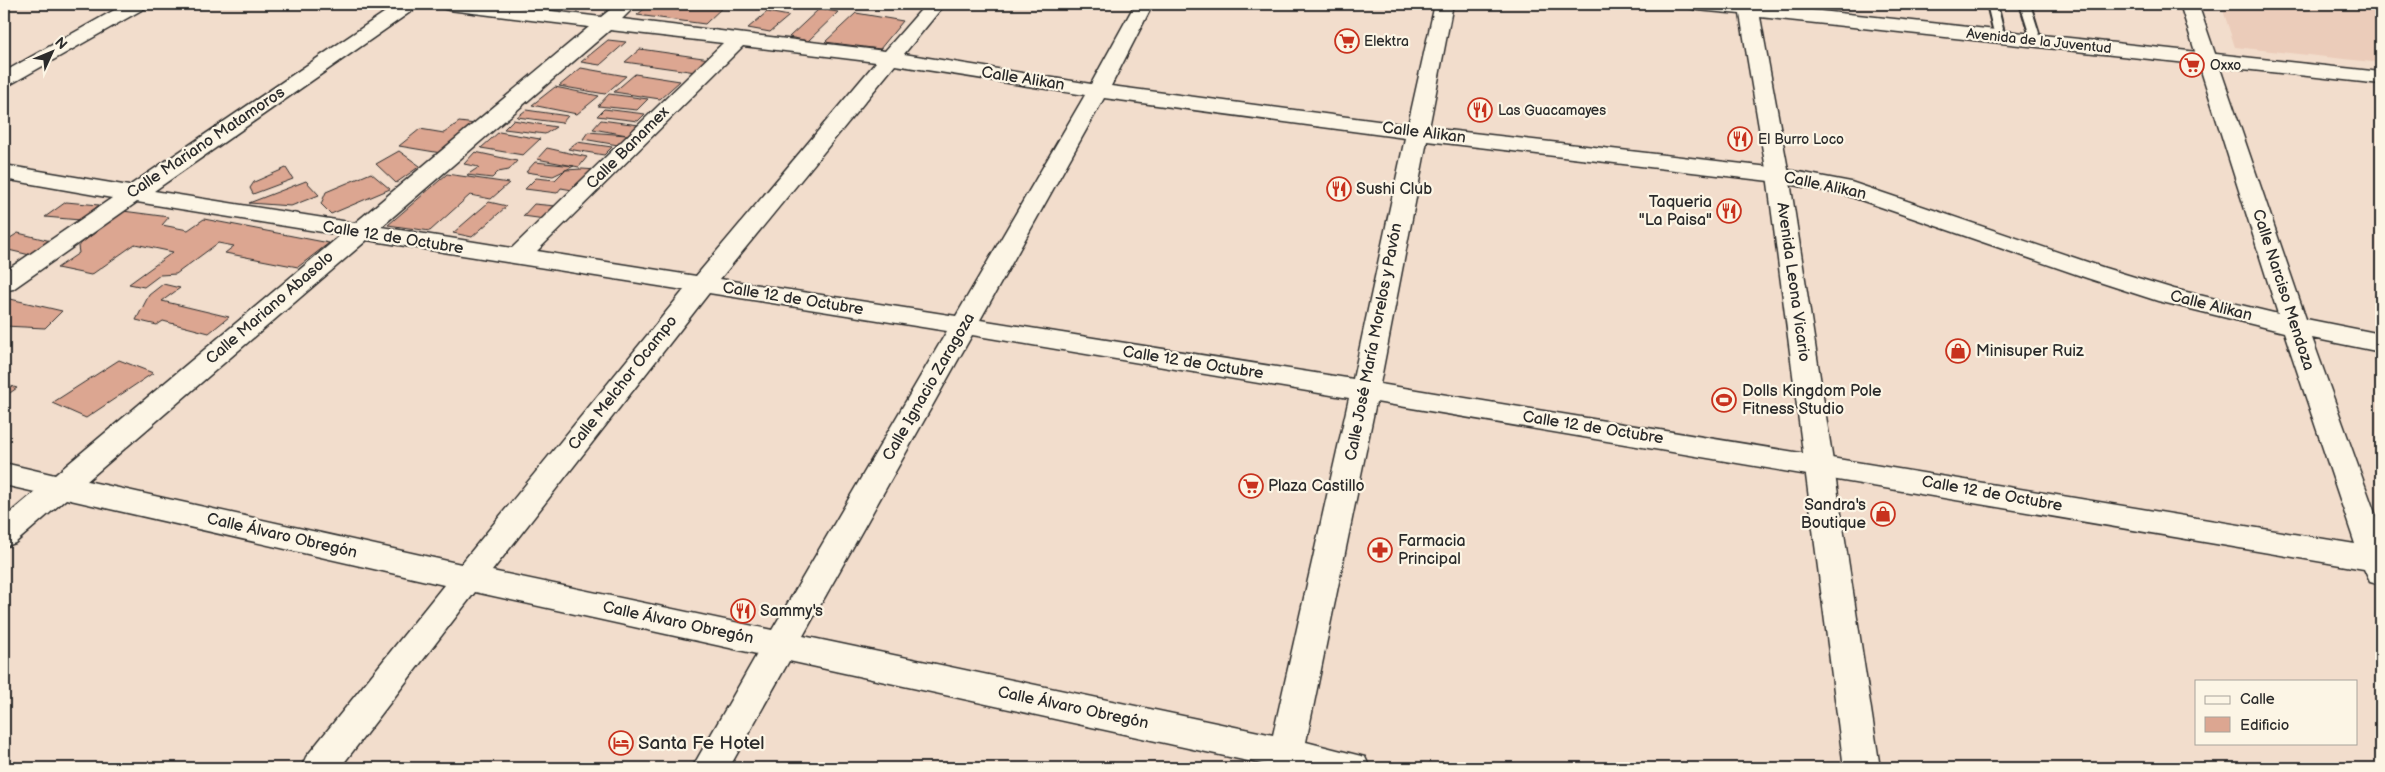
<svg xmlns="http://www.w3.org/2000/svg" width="2385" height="772" font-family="'Balsamiq Sans',sans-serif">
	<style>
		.built { fill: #ebccba }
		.building { fill: #dca691; stroke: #2b2b2b }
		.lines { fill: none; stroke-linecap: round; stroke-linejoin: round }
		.service-casing { stroke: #2b2b2b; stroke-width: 4 }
		.minor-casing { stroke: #2b2b2b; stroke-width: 3 }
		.tertiary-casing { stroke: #2b2b2b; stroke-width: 3 }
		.secondary-casing { stroke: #2b2b2b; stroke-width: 3 }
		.service { fill: #fcf5e5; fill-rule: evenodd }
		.minor { fill: #fcf5e5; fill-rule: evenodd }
		.tertiary { fill: #fcf5e5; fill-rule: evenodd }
		.secondary { fill: #fcf5e5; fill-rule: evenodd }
		.labels { text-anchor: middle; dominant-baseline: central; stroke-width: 4.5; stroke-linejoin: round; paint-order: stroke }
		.far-poi-label { font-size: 14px; fill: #2b2b2b; stroke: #fcf5e5; text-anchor: start }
		.far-street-label { font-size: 14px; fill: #2b2b2b; stroke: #fcf5e5 }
		.street-label { font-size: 16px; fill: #2b2b2b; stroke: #fcf5e5 }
		.poi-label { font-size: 16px; fill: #2b2b2b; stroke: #fcf5e5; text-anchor: start }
		.near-poi-label { font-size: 19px; fill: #2b2b2b; stroke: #fcf5e5; text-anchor: start }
	</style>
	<rect width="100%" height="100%" fill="#f2ddcc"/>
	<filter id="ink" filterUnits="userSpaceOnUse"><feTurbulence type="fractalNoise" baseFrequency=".02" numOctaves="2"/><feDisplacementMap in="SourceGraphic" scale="10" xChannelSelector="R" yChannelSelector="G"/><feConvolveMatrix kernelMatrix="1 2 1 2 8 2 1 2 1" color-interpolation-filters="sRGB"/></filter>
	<g filter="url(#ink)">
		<path class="built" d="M 2221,4 L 2381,4 L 2381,63 L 2235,47 Z"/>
		<path class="building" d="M 650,4 L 726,4 L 705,24 L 637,15 Z
			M 819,9 L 838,12 L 808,41 L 789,37 Z
			M 767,12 L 789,16 L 770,32 L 748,28 Z
			M 856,13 L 903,21 L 880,49 L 825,42 Z
			M 608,40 L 626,42 L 600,65 L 581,62 Z
			M 640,49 L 710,59 L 696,72 L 625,62 Z
			M 581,68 L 626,76 L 605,94 L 559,86 Z
			M 635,74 L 680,81 L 660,99 L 614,92 Z
			M 555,87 L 599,96 L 577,114 L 532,105 Z
			M 609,94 L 648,99 L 637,110 L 598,106 Z
			M 604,109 L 645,114 L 638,121 L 597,116 Z
			M 526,110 L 568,116 L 562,123 L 517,117 Z
			M 513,120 L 556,127 L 545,134 L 504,129 Z
			M 601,120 L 639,125 L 627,135 L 593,129 Z
			M 459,122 L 476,124 L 441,153 L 399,146 L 420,129 L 444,133 Z
			M 499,132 L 540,139 L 523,155 L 481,148 Z
			M 588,132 L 627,135 L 618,145 L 583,139 Z
			M 577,142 L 612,147 L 604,155 L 568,149 Z
			M 547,148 L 587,157 L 579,167 L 537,159 Z
			M 399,151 L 420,166 L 396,183 L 376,164 Z
			M 475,152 L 517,161 L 509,170 L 498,172 L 492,178 L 467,175 L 479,167 L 464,164 Z
			M 535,162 L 574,166 L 553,176 L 526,172 Z
			M 286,168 L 293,179 L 253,194 L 250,188 L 254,182 Z
			M 582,169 L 597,170 L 578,191 L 561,188 L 557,193 L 525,189 L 536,178 L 555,180 L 565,170 Z
			M 371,173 L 390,189 L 331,214 L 321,204 L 326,192 Z
			M 447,174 L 509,183 L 491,199 L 470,195 L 430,231 L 388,225 Z
			M 306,181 L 319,195 L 291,206 L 249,203 Z
			M 66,202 L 99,205 L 80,220 L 45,217 Z
			M 489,202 L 507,206 L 472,237 L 453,233 Z
			M 534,204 L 556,206 L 545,219 L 523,216 Z
			M 123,211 L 169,217 L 162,225 L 188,230 L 204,219 L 329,243 L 298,267 L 225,253 L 234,246 L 218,243 L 176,274 L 160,275 L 144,287 L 129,284 L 173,252 L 135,244 L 91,275 L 57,268 L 79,253 L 78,246 Z
			M 18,233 L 51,241 L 30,255 L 4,249 L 4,242 Z
			M 163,284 L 180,288 L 162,301 L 229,317 L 209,333 L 163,321 L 157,325 L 136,320 L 149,295 Z
			M 6,298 L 62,311 L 45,328 L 4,326 L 4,300 Z
			M 119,360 L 153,373 L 86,418 L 52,403 Z
			M 4,384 L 17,388 L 4,397 Z"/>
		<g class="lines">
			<g class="service-casing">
				<path id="service" d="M 1987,4 L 1997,4 L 2003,29 L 2002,31 L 1994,31 L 1993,29 Z
					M 2020,4 L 2030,4 L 2039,33 L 2038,35 L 2034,36 L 2029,33 Z"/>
			</g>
			<g class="minor-casing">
				<path id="minor" d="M 397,4 L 418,4 L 416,8 L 154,191 L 355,223 L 589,27 L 449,10 L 442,8 L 440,4 L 494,4 L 601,17 L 617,4 L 637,4 L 622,19 L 885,51 L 926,4 L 945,4 L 904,54 L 1091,84 L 1135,4 L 1153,4 L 1111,86 L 1408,125 L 1435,4 L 1453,4 L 1429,128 L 1778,168 L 1851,182 L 2105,268 L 2174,289 L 2278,314 L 2180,4 L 2198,4 L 2306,319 L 2381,334 L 2381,352 L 2312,338 L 2381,530 L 2381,585 L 2370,582 L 2364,569 L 1376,402 L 1306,742 L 1365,757 L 1370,768 L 1265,768 L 1266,765 L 789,661 L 729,768 L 692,768 L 757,654 L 475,592 L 340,768 L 301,768 L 306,757 L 444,585 L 66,499 L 15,543 L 4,547 L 4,518 L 35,492 L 4,485 L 4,463 L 55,475 L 341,235 L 137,202 L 13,289 L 4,291 L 4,272 L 112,198 L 4,179 L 4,165 L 129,186 ZM 610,30 L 723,43 L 512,248 L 381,227 ZM 743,46 L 876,62 L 696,276 L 537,251 ZM 895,65 L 1085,95 L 956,316 L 720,279 ZM 1104,98 L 1405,138 L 1353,379 L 980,320 ZM 1427,141 L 1778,182 L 1846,195 L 2087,278 L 2158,301 L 2284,332 L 2355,544 L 1380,384 ZM 367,240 L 684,290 L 461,564 L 87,481 ZM 709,293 L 947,331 L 772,630 L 492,571 ZM 972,335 L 1349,398 L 1273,735 L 803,636 Z"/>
			</g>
			<g class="tertiary-casing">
				<path id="tertiary" d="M 1688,4 L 1757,4 L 2381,72 L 2381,84 L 1760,17 L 1789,175 L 1880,768 L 1844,768 L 1767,175 L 1740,14 L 1697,10 L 1690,8 Z"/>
			</g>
			<g class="secondary-casing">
				<path id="secondary" d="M 125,4 L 147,4 L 145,8 L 11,84 L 4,86 L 4,72 Z"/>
			</g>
			<use href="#service" class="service"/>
			<use href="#minor" class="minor"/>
			<use href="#tertiary" class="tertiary"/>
			<use href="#secondary" class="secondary"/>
		</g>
	</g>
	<defs>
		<g id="supermarket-ring" transform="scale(1.25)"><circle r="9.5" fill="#fcf5e5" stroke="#c8321e" stroke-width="1.5"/><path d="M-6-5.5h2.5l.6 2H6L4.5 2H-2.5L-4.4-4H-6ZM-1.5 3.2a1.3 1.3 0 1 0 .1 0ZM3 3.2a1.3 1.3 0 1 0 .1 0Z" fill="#c8321e"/></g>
		<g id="restaurant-ring" transform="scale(1.25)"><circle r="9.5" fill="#fcf5e5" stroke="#c8321e" stroke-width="1.5"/><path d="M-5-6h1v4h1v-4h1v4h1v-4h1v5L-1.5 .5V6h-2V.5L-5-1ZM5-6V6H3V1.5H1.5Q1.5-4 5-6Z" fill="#c8321e"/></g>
		<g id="shop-ring" transform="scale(1.25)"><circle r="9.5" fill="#fcf5e5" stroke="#c8321e" stroke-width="1.5"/><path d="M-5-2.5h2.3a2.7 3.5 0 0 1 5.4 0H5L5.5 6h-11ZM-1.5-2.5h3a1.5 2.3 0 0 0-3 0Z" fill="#c8321e"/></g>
		<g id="stadium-ring" transform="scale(1.25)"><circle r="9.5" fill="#fcf5e5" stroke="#c8321e" stroke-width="1.5"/><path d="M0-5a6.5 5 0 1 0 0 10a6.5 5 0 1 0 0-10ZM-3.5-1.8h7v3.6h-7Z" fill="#c8321e"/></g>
		<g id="pharmacy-ring" transform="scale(1.25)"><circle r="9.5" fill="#fcf5e5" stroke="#c8321e" stroke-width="1.5"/><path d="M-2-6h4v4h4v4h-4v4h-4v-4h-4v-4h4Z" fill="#c8321e"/></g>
		<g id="hotel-ring" transform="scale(1.25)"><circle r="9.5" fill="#fcf5e5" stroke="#c8321e" stroke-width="1.5"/><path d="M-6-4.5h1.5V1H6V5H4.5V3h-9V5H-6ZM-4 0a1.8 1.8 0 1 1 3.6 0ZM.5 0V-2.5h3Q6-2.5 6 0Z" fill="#c8321e"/></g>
	</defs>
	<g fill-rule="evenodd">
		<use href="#supermarket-ring" x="1347" y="41"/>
		<use href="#supermarket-ring" x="2192" y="65"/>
		<use href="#restaurant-ring" x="1480" y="110"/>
		<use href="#restaurant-ring" x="1740" y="139"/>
		<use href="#restaurant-ring" x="1339" y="189"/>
		<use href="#restaurant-ring" x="1729" y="211"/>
		<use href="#shop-ring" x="1958" y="351"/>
		<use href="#stadium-ring" x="1724" y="400"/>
		<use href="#supermarket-ring" x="1251" y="486"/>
		<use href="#shop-ring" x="1883" y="514"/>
		<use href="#pharmacy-ring" x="1380" y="550"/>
		<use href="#restaurant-ring" x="743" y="611"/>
		<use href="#hotel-ring" x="621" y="743"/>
	</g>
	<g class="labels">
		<g class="far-poi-label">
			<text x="1364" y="41">Elektra</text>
			<text x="2210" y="65">Oxxo</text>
			<text x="1498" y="110">Las Guacamayes</text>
			<text x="1758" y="139">El Burro Loco</text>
		</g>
		<g class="far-street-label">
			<text transform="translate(2039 41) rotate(6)">Avenida de la Juventud</text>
		</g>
		<g class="street-label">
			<text transform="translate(1023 79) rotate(9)">Calle Alikan</text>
			<text transform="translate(1424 133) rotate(7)">Calle Alikan</text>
			<text transform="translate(206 143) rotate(-34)">Calle Mariano Matamoros</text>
			<text transform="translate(628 148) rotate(-45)">Calle Banamex</text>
			<text transform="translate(1825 186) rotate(12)">Calle Alikan</text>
			<text transform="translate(393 238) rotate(9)">Calle 12 de Octubre</text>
			<text transform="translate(1793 282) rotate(82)">Avenida Leona Vicario</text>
			<text transform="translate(2283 290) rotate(72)">Calle Narciso Mendoza</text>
			<text transform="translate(793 299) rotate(9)">Calle 12 de Octubre</text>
			<text transform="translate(2211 306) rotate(14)">Calle Alikan</text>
			<text transform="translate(270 308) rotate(-41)">Calle Mariano Abasolo</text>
			<text transform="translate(1374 342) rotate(-79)">Calle José María Morelos y Pavón</text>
			<text transform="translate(1193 363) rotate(9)">Calle 12 de Octubre</text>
			<text transform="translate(623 383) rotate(-52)">Calle Melchor Ocampo</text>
			<text transform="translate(929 387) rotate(-60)">Calle Ignacio Zaragoza</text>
			<text transform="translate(1593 428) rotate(9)">Calle 12 de Octubre</text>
			<text transform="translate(1992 494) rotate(10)">Calle 12 de Octubre</text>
			<text transform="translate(282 536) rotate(13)">Calle Álvaro Obregón</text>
			<text transform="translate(678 623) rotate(12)">Calle Álvaro Obregón</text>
			<text transform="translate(1073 708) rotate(12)">Calle Álvaro Obregón</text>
		</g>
		<g class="poi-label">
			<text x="1356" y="189">Sushi Club</text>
			<text x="1712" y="202" text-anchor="end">Taqueria<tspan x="1712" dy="18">"La Paisa"</tspan></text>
			<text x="1976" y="351">Minisuper Ruiz</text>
			<text x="1742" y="391">Dolls Kingdom Pole<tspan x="1742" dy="18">Fitness Studio</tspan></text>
			<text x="1268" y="486">Plaza Castillo</text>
			<text x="1866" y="505" text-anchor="end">Sandra's<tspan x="1866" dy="18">Boutique</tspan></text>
			<text x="1398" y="541">Farmacia<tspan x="1398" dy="18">Principal</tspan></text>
			<text x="760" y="611">Sammy's</text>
		</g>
		<g class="near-poi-label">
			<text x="638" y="743">Santa Fe Hotel</text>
		</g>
	</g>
	<rect width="2385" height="772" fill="none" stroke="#fcf5e5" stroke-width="20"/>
	<rect x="10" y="10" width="2365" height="752" fill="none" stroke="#2b2b2b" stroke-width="2" filter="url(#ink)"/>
	<rect x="2195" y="680" width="162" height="65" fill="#fcf5e5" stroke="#a8a49b"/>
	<rect x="2205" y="696" width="25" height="8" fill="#fcf5e5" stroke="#a8a49b"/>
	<text x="2240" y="704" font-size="15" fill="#2b2b2b">Calle</text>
	<rect x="2205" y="717" width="25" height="15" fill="#dca691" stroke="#a8a49b"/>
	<text x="2240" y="730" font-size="15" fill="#2b2b2b">Edificio</text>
	<g transform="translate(52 52) rotate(46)" stroke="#fcf5e5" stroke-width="4" paint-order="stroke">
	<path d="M0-4L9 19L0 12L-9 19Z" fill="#2b2b2b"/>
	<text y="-8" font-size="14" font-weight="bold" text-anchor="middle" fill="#2b2b2b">N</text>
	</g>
</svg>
